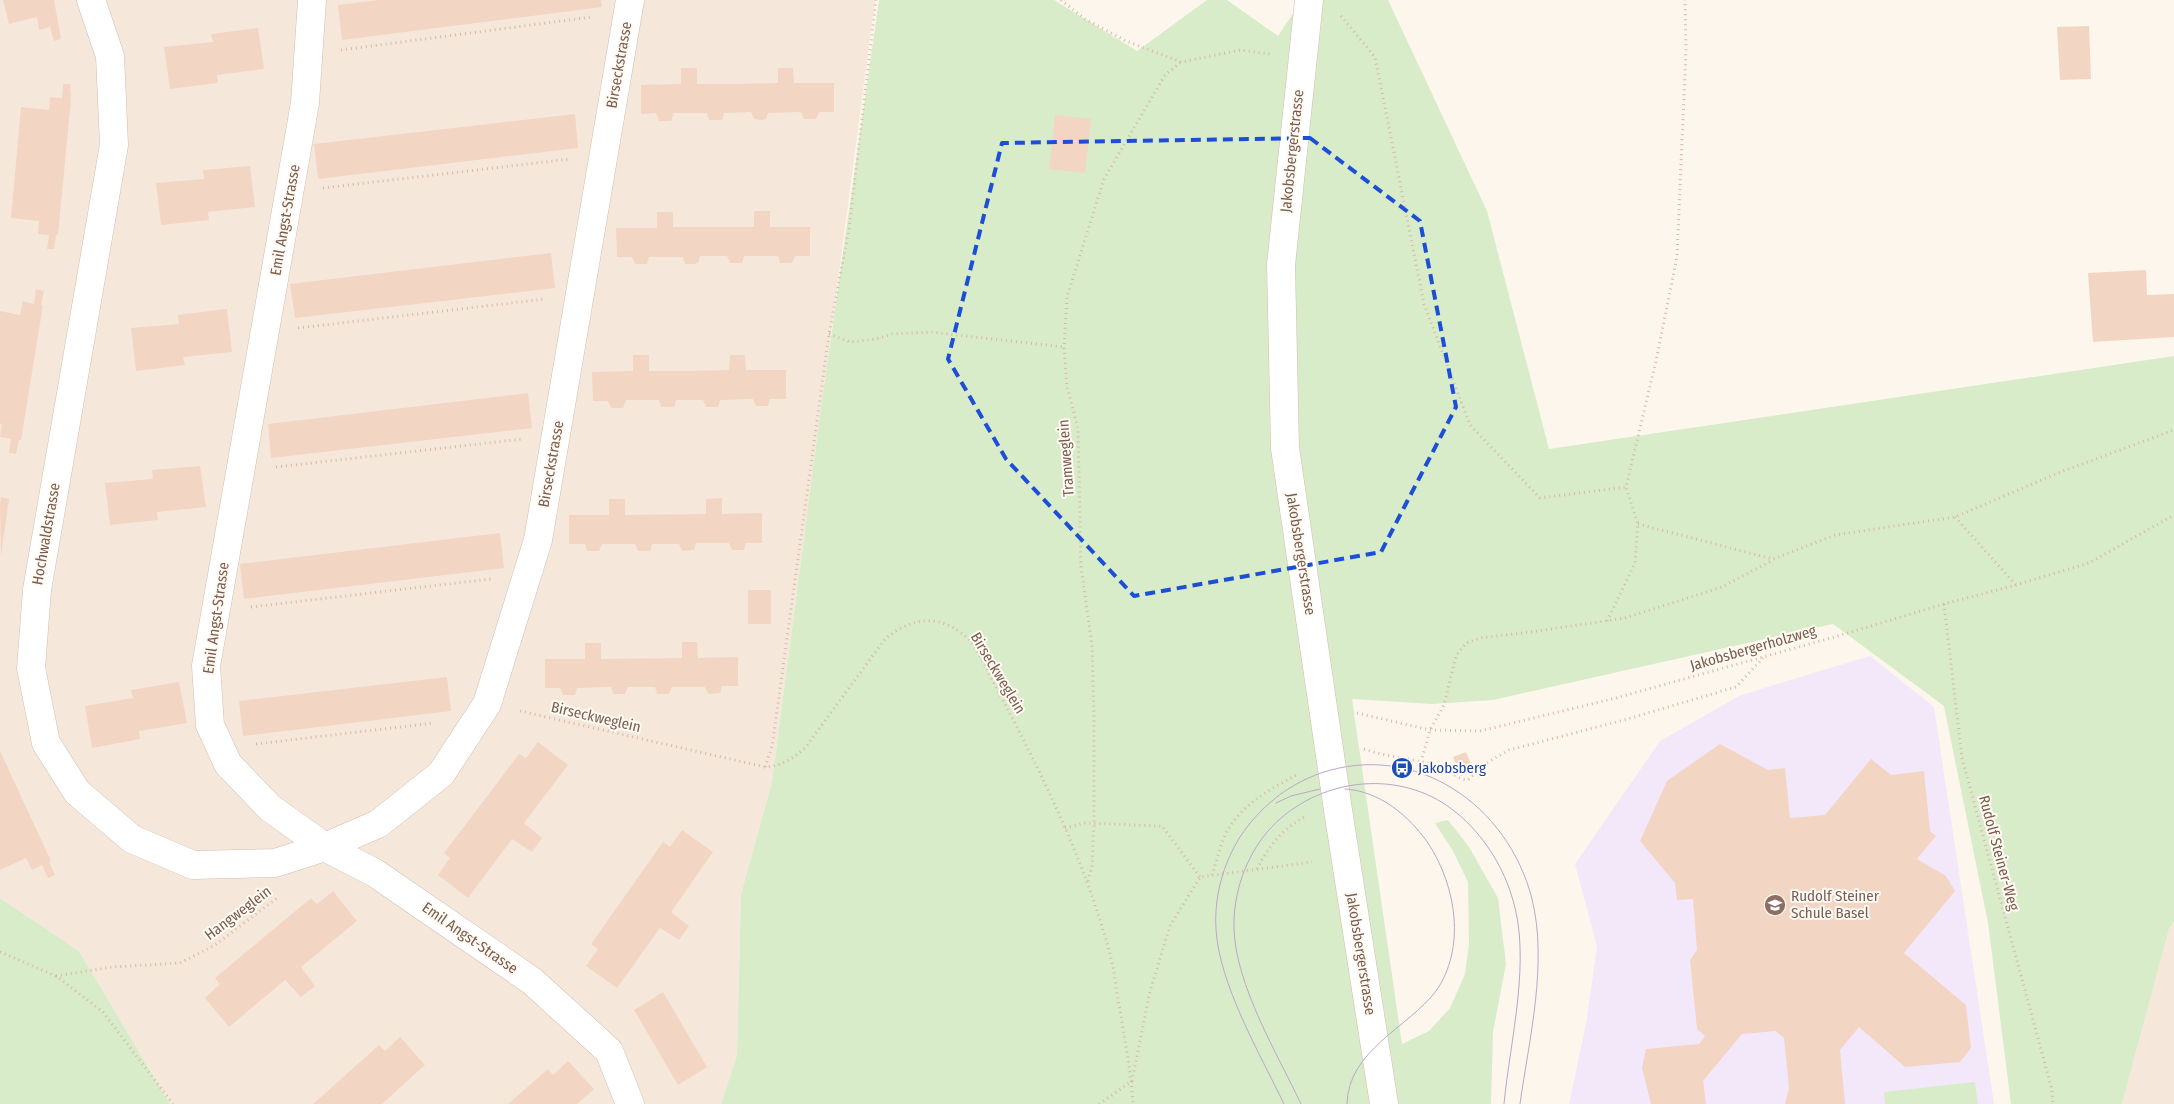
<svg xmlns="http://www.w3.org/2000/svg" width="2174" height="1104" font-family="'Fira Sans Condensed',sans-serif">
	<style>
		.residential { fill: #f5e8da }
		.education { fill: #f3e8fa }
		.green { fill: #d8ecc9 }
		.building { fill: #f3d5c3 }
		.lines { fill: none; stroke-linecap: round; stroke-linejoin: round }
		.minor-casing { stroke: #d1beb0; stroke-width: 29 }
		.path { stroke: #d9b8a5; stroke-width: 3; stroke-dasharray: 1 4; stroke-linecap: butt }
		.minor { stroke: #fff; stroke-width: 28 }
		.tram { stroke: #b9a8c9; stroke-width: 1 }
		.marked { fill: none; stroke: #1d4ed8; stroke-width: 4; stroke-dasharray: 10 6; stroke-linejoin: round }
		.labels { text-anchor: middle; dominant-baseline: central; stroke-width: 4; stroke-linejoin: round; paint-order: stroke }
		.street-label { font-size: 15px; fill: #7a5c4d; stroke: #fffaf3 }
		.transit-label { font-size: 15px; fill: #164399; stroke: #fffaf3; text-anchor: start }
		.education-label { font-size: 15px; fill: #785e54; stroke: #fffaf3; text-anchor: start }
	</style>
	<rect width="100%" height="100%" fill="#fdf6ec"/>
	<path class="residential" d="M 0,0 L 875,0 L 772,782 L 741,894 L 737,1055 L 721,1104 L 170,1104 L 79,951 L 0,898 Z
		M 2174,921 L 2174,1104 L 2122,1104 L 2169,929 Z"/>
	<path class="education" d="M 1870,656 L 1934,707 L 1994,1104 L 1569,1104 L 1586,1024 L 1597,946 L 1575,864 L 1660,741 L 1741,695 Z"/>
	<path class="green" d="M 879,0 L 1054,0 L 1137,51 L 1207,0 L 1227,0 L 1278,36 L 1302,0 L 1388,0 L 1487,211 L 1549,449 L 2174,356 L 2174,921 L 2169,929 L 2122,1104 L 2011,1104 L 1988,923 L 1944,706 L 1833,624 L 1493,700 L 1432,704 L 1352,699 L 1402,1044 L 1429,1031 L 1450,1008 L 1465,974 L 1469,944 L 1468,882 L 1453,851 L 1435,823 L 1448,820 L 1469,847 L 1498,898 L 1506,964 L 1493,1032 L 1491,1104 L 721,1104 L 737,1055 L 741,894 L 772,782 L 822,400 Z
		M 0,898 L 79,951 L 170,1104 L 0,1104 Z
		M 1975,1082 L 1978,1104 L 1885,1104 L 1884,1092 Z"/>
	<path class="building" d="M 3,0 L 54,0 L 61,39 L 54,41 L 50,27 L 39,30 L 37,17 L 9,24 Z
		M 379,0 L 601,0 L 602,7 L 342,40 L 338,5 Z
		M 2089,26 L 2091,79 L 2060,80 L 2057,27 Z
		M 258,28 L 264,69 L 217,75 L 218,83 L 170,89 L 164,47 L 213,42 L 211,34 Z
		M 681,68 L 697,68 L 697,84 L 737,84 L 778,83 L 778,68 L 793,68 L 794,83 L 834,83 L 834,112 L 819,112 L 816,119 L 804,119 L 801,112 L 768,113 L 766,119 L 761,120 L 754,119 L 751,112 L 724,113 L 722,120 L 709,120 L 707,113 L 674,113 L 671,121 L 659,121 L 656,113 L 641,114 L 641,85 L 681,84 Z
		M 63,84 L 70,84 L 71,99 L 58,235 L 56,235 L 54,249 L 47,249 L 49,235 L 38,234 L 39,221 L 11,218 L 21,107 L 49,110 L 50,97 L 62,98 Z
		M 575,114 L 578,148 L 318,179 L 314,144 Z
		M 1055,115 L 1091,119 L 1085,173 L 1049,169 Z
		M 250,166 L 255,207 L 208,212 L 209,220 L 161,225 L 156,183 L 204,179 L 203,170 Z
		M 754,211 L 770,211 L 770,227 L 810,227 L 810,256 L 795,256 L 792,263 L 780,263 L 778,256 L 744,256 L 742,263 L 730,263 L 727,256 L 700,256 L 698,263 L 694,264 L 685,264 L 683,257 L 649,257 L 647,264 L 635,264 L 632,257 L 617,257 L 616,228 L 657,228 L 657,212 L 673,212 L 673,227 L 754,227 Z
		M 551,253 L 555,288 L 295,318 L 290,284 Z
		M 2146,270 L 2147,295 L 2174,294 L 2174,337 L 2093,342 L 2088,273 Z
		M 36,289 L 44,291 L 41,305 L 43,305 L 21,440 L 19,440 L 16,454 L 9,453 L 11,439 L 0,437 L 2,424 L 0,424 L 0,311 L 20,315 L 23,301 L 34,304 Z
		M 225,309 L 227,309 L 232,352 L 183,357 L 185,365 L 136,371 L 131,328 L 179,324 L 178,315 Z
		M 633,355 L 649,355 L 649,371 L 689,371 L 729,370 L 730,355 L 745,355 L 746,370 L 786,370 L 786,399 L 770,399 L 768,406 L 756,406 L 753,399 L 720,400 L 718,407 L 706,407 L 703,400 L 676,400 L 674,407 L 661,407 L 659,400 L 626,400 L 623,408 L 611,408 L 608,401 L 593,401 L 592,372 L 633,371 Z
		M 528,393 L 532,428 L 271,458 L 268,424 Z
		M 200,466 L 206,507 L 157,512 L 158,520 L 110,525 L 105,483 L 153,479 L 152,470 Z
		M 1,497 L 9,499 L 1,556 L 0,504 Z
		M 722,498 L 722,514 L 762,513 L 762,543 L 746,543 L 744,550 L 732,550 L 729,543 L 696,543 L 694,550 L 682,551 L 679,544 L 652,544 L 650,551 L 638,551 L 635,544 L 602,544 L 599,551 L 587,551 L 585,544 L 569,544 L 569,515 L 609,515 L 609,499 L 625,499 L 625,515 L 706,514 L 706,499 Z
		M 500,533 L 504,568 L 244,599 L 240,564 Z
		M 748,590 L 771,590 L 771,624 L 748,624 Z
		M 682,642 L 697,642 L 698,658 L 738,657 L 738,686 L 722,686 L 720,693 L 708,694 L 705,687 L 672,687 L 669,694 L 657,694 L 655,687 L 628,687 L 625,694 L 613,694 L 611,687 L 577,688 L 575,695 L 563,695 L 560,688 L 545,688 L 545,659 L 585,659 L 585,643 L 601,643 L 601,659 L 682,658 Z
		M 447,677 L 451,711 L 243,736 L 239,701 Z
		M 179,682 L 187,723 L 139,731 L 140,739 L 92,748 L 85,706 L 133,698 L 131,690 Z
		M 538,742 L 568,765 L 524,823 L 542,838 L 532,852 L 512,839 L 468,898 L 438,875 L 450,858 L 444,853 L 519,754 L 526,758 Z
		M 1720,744 L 1768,770 L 1785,768 L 1790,818 L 1825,815 L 1871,759 L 1891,775 L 1924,771 L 1930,831 L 1936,836 L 1917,859 L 1946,876 L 1955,891 L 1904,953 L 1966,1005 L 1971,1048 L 1960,1062 L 1905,1067 L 1859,1027 L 1840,1050 L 1845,1104 L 1785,1104 L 1789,1088 L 1784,1038 L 1776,1031 L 1742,1034 L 1703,1081 L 1706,1104 L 1651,1104 L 1642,1068 L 1646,1049 L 1699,1044 L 1705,1036 L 1697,1029 L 1690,960 L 1697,950 L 1693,899 L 1677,900 L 1675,883 L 1640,841 L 1667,781 Z
		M 0,751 L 51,861 L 49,862 L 55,875 L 48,878 L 42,865 L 32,870 L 26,858 L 0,870 Z
		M 1466,752 L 1474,771 L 1461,776 L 1453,757 Z
		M 682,830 L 713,852 L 671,912 L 689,926 L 679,940 L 660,928 L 617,988 L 586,966 L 598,949 L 591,944 L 663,842 L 670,847 Z
		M 333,891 L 357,921 L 301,967 L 315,986 L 301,997 L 285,980 L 229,1027 L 205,998 L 220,984 L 215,978 L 311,898 L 317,904 Z
		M 663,992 L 707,1067 L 678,1085 L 634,1010 Z
		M 400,1037 L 425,1065 L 382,1104 L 313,1104 L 379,1045 L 385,1051 Z
		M 568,1061 L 594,1089 L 577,1104 L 508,1104 L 548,1069 L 553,1075 Z"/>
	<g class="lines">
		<g class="minor-casing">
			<path id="minor" d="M 91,0 L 110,56 L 114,145 L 37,590 L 31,668 L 46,743 L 77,792 L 132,839 L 193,865 L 275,863 L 325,847 L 378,824 L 441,774 L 487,704 L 538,540 L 630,0
				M 312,0 L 305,103 L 206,666 L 210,725 L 228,764 L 270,808 L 325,847 L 375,873 L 532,981 L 609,1051 L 630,1104
				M 1309,0 L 1281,265 L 1285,448 L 1338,810 L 1384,1104"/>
		</g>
		<path class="path" d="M 1061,0 L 1085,19 L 1126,41 L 1181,62 L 1240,50 L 1270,54
			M 1341,16 L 1375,57 L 1424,304 L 1470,425 L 1540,498 L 1626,487
			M 341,50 L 592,17
			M 323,188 L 570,159
			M 298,328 L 545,299
			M 829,334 L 850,342 L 876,339 L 892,334 L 930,332 L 1064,347
			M 276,467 L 523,439
			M 1955,517 L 2016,585
			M 1638,524 L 1773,559 L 1835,535 L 1955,517 L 2058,473 L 2174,430
			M 1944,604 L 1962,758 L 2052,1090 L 2053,1104
			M 251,607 L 491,579
			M 1607,621 L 1635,563 L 1638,524 L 1626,487 L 1656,361 L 1677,257 L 1686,50 L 1685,0
			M 520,711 L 765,767 C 782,766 792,759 805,748 L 885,639 C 908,620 934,613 960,632 C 978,644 987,671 997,689 C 1042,774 1085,861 1110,954 C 1115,972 1116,992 1120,1010 C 1125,1041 1131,1072 1133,1104
			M 1357,713 L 1430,730 L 1480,731 L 1616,698 L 1838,636 L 1944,604 L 2016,585 L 2089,563 L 2174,515
			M 256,744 L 434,723
			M 1364,749 C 1391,759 1421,758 1447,770 C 1454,774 1460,780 1468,780 L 1485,764 L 1509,750 L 1624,720 L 1736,687 L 1763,658
			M 1421,762 L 1430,730 L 1444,705 L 1456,656 L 1466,643 L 1480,638 L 1531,632 L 1625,618 L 1722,587 L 1773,560
			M 765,767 L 772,747 L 829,334 L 849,229 L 876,0
			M 1065,828 L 1084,823 L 1162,826 L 1200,877
			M 1257,869 C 1268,847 1283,828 1306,816
			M 1212,875 C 1217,862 1221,840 1229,828 C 1244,803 1274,787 1298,774
			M 1088,881 L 1092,867 L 1094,823 L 1094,715 L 1092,646 L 1081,567 L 1078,429 L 1067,386 L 1064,347 L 1067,297 L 1104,179 L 1165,75 L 1181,62
			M 0,952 L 56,976 L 103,1012 L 173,1104
			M 56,976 L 112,967 L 180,963 L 215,945 L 277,898
			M 1099,1104 L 1132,1081 L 1150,991 L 1170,926 L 1200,877 L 1312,862"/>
		<use href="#minor" class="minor"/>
		<path class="tram" d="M 1345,789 C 1380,791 1409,816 1428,843 C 1443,866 1452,892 1454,918 C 1456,943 1451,970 1436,991 C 1408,1028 1348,1050 1347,1104
			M 1276,803 L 1291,796 L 1320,789
			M 1284,1104 C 1260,1054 1219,984 1216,929 C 1214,897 1223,864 1240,837 C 1260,807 1287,785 1321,773 C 1416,741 1508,805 1532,899 C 1548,964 1529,1039 1520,1104
			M 1301,1104 C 1277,1053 1236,986 1234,929 C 1233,894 1245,858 1268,831 C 1311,782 1387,768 1443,803 C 1476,824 1501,860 1512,897 C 1532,958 1510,1040 1504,1104"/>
	</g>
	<path class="marked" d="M 1310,138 L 1420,221 L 1456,407 L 1381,552 L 1134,596 L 1006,459 L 948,359 L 1002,143 Z"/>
	<defs>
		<g id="bus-disc" transform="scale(1.125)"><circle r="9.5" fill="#1a4fb4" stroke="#fffaf3"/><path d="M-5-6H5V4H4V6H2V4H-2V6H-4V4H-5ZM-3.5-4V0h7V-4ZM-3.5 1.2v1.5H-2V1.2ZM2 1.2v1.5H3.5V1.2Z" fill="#fff"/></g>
		<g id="school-disc" transform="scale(1.125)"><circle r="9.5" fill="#8d6e63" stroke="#fffaf3"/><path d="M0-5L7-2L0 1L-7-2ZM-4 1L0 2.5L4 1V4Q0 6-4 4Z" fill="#fff"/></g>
	</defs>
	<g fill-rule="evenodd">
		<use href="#bus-disc" x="1402" y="768"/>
		<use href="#school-disc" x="1775" y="905"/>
	</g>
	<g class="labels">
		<g class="street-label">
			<text transform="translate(619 65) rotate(-80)">Birseckstrasse</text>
			<text transform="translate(1292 151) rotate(-84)">Jakobsbergerstrasse</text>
			<text transform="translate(285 220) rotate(-80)">Emil Angst-Strasse</text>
			<text transform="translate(1066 458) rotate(-94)">Tramweglein</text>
			<text transform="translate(551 464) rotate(-80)">Birseckstrasse</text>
			<text transform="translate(46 534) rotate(-80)">Hochwaldstrasse</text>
			<text transform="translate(1301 554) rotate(81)">Jakobsbergerstrasse</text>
			<text transform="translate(216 618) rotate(-82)">Emil Angst-Strasse</text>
			<text transform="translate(1753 648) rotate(-16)">Jakobsbergerholzweg</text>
			<text transform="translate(998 673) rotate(59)">Birseckweglein</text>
			<text transform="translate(596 717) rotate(13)">Birseckweglein</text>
			<text transform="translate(1999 853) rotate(75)">Rudolf Steiner-Weg</text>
			<text transform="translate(238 913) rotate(-37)">Hangweglein</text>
			<text transform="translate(470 938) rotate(35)">Emil Angst-Strasse</text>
			<text transform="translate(1361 954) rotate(81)">Jakobsbergerstrasse</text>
		</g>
		<g class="transit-label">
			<text x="1418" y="768">Jakobsberg</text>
		</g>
		<g class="education-label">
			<text x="1791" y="896">Rudolf Steiner<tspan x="1791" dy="17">Schule Basel</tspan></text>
		</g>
	</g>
</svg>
